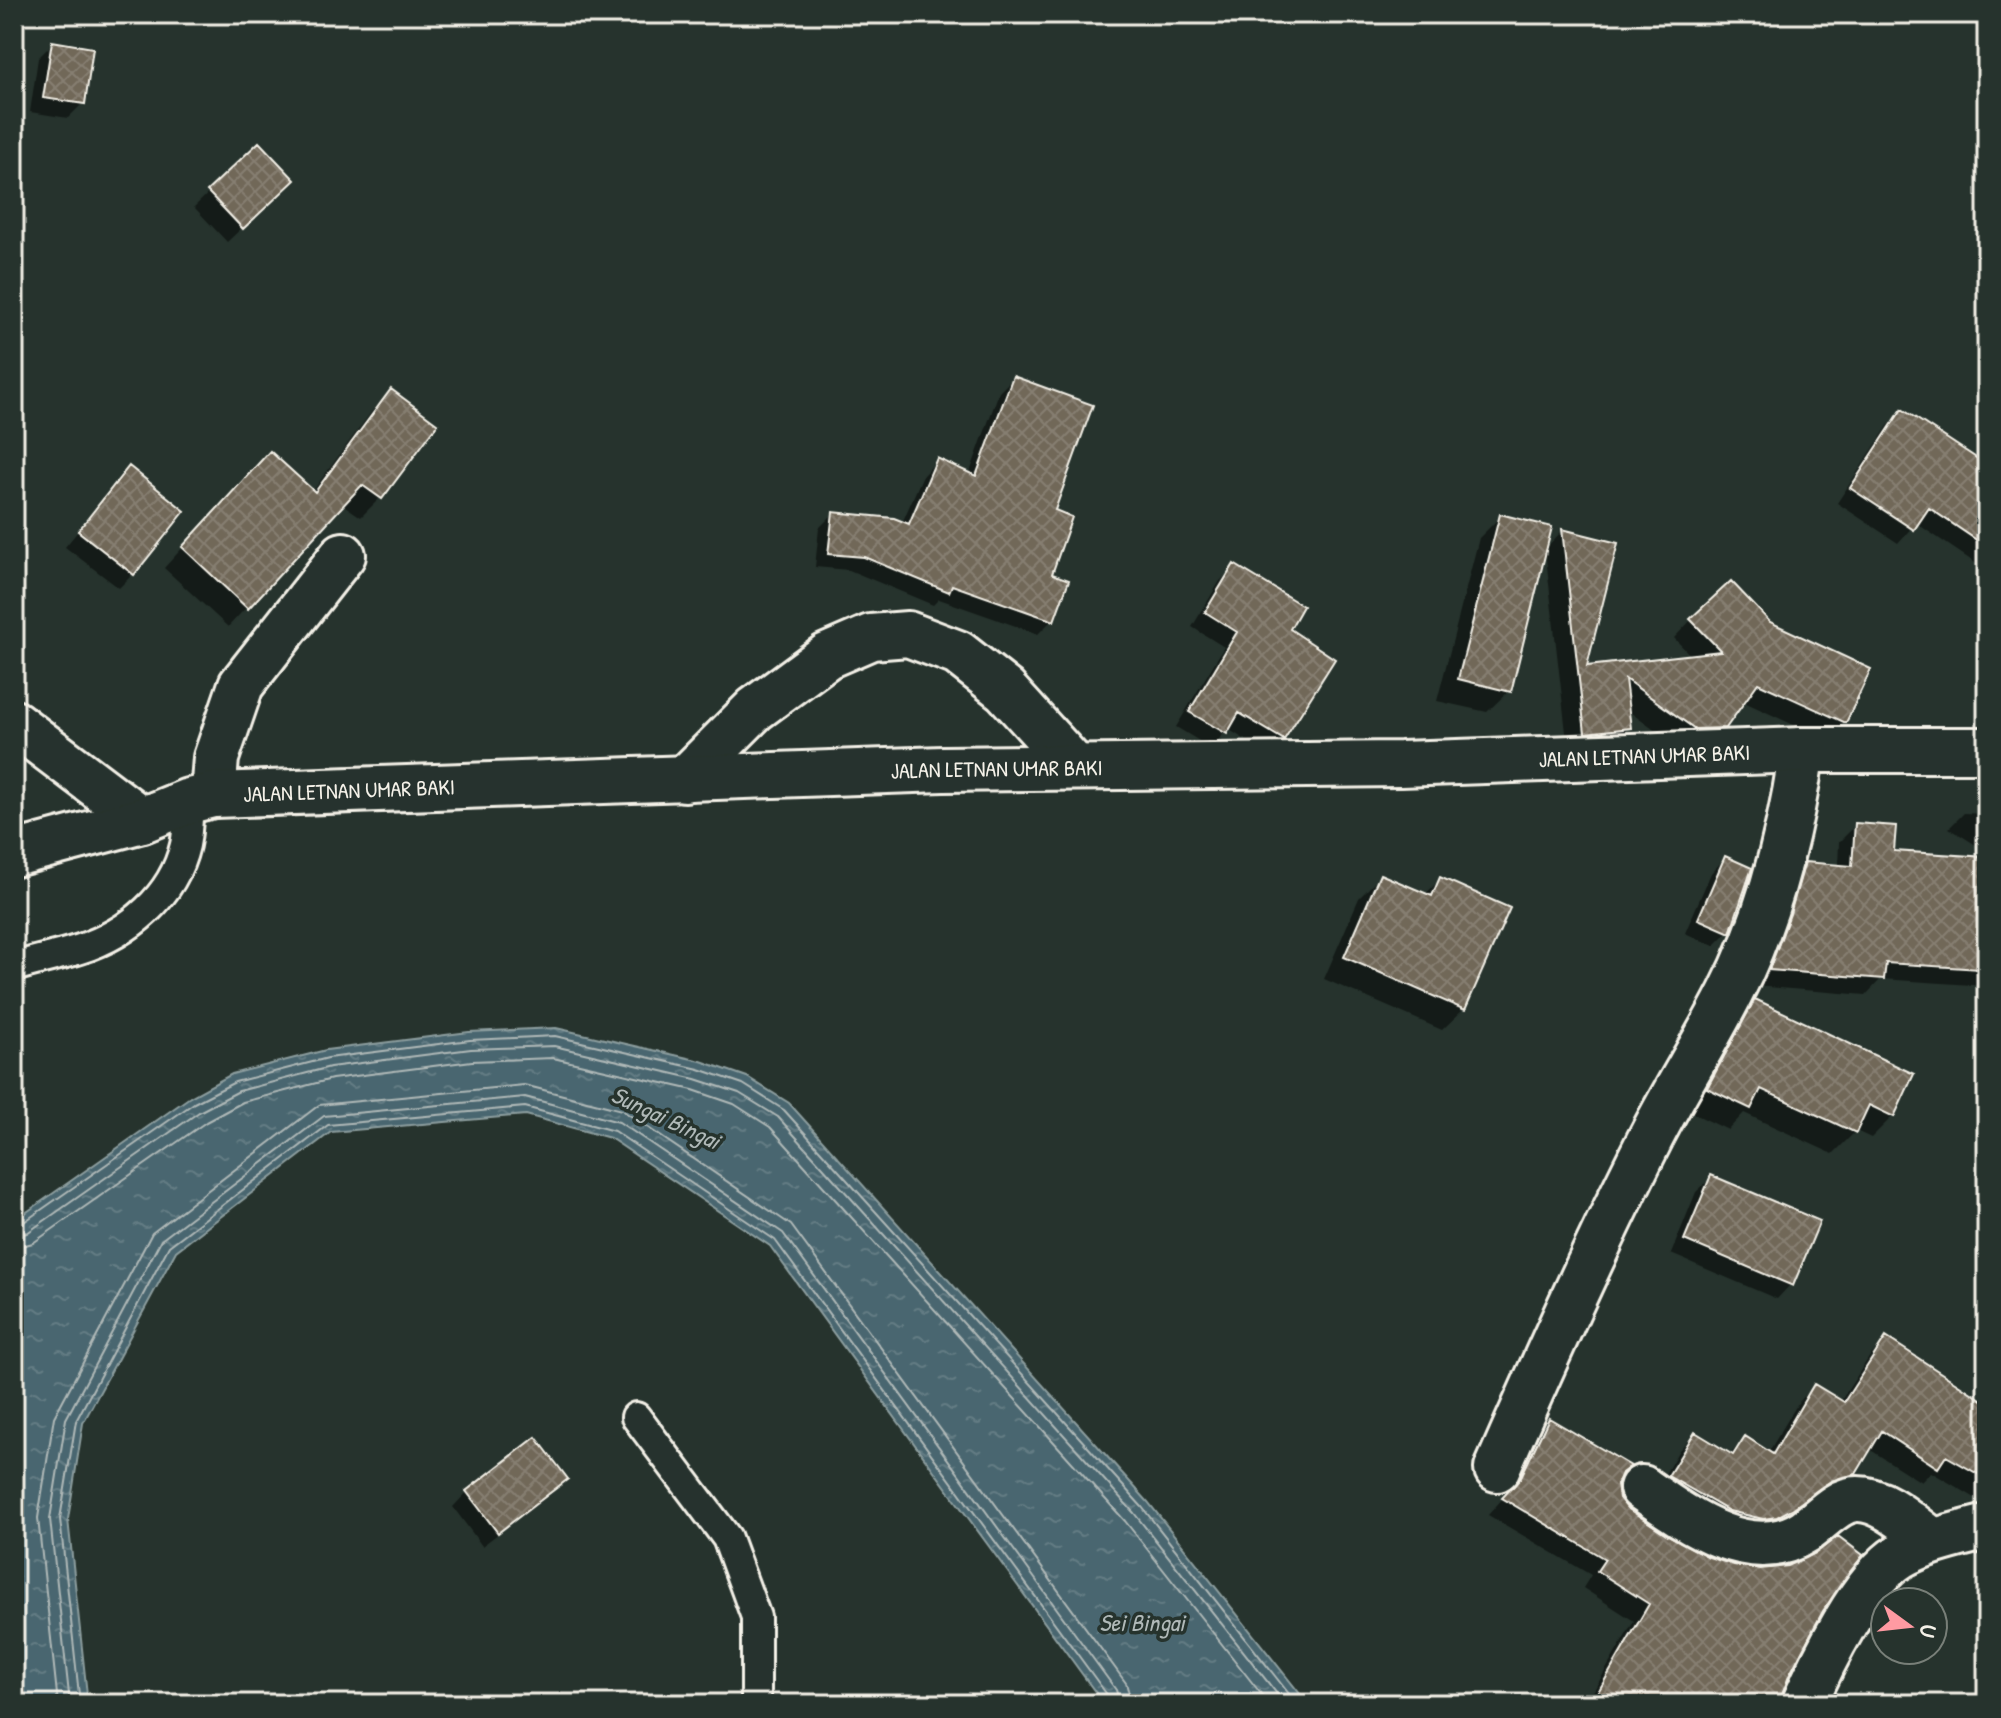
<svg xmlns="http://www.w3.org/2000/svg" width="2001" height="1718" font-family="'Patrick Hand',sans-serif">
	<style>
		.water { fill: url(#water-ripples); stroke: #8d9e9f; stroke-width: 2 }
		.shadow { fill: #0007 }
		.lines { fill: none; stroke-linecap: round; stroke-linejoin: round }
		.shore { stroke: #b0b9b8; stroke-width: 2 }
		.building { fill: url(#building-cross-hatch); stroke: #f4f1e8; stroke-width: 2 }
		.lane-casing { stroke: #f4f1e8; stroke-width: 34 }
		.street-casing { stroke: #f4f1e8; stroke-width: 50 }
		.secondary-casing { stroke: #f4f1e8; stroke-width: 50 }
		.lane { stroke: #26332d; stroke-width: 28 }
		.street { stroke: #26332d; stroke-width: 44 }
		.secondary { stroke: #26332d; stroke-width: 44 }
		.labels { text-anchor: middle; dominant-baseline: central; stroke-width: 7; stroke-linejoin: round; paint-order: stroke }
		.street-label { font-size: 22px; fill: #f4f1e8; stroke: #26332d }
		.water-label { font-size: 24px; font-style: italic; fill: #b0b9b8; stroke: #26332d }
	</style>
	<defs>
		<pattern id="water-ripples" width="26" height="14" patternUnits="userSpaceOnUse" patternTransform="scale(2)"><rect width="26" height="14" fill="#49666f"/><path d="M2 4q2-2 4 0t4 0M15 11q2-2 4 0t4 0" fill="none" stroke="#647c84"/></pattern>
		<pattern id="building-cross-hatch" width="8" height="8" patternUnits="userSpaceOnUse" patternTransform="scale(2)"><rect width="8" height="8" fill="#716859"/><path d="M0 0l8 8M0 8l8-8" fill="none" stroke="#867e71"/></pattern>
	</defs>
	<rect width="100%" height="100%" fill="#26332d"/>
	<filter id="ink" filterUnits="userSpaceOnUse"><feTurbulence type="fractalNoise" baseFrequency=".0125" numOctaves="2"/><feDisplacementMap in="SourceGraphic" scale="16" xChannelSelector="R" yChannelSelector="G"/><feConvolveMatrix kernelMatrix="1 2 1 2 8 2 1 2 1" color-interpolation-filters="sRGB"/></filter>
	<g filter="url(#ink)">
		<path class="water" d="M 556,1028 L 701,1061 L 747,1077 L 789,1103 L 1148,1502 L 1308,1704 L 1104,1704 L 770,1246 L 610,1138 L 526,1115 L 331,1132 L 176,1251 L 83,1423 L 68,1519 L 88,1704 L 14,1704 L 14,1221 L 190,1097 L 232,1074 L 326,1050 L 469,1032 Z"/>
		<path class="shadow" d="M 53,43 L 83,103 L 68,118 L 30,112 L 38,58 Z
			M 259,144 L 278,194 L 227,242 L 194,207 Z
			M 1013,378 L 1052,512 L 1049,575 L 1052,620 L 1038,634 L 939,599 L 933,605 L 849,570 L 815,567 L 819,528 L 833,514 L 902,523 L 923,475 L 937,461 L 969,475 L 999,392 Z
			M 391,391 L 435,424 L 380,498 L 361,517 L 342,504 L 228,627 L 164,568 L 251,473 L 312,492 L 372,411 Z
			M 1902,411 L 1987,468 L 1987,571 L 1916,523 L 1898,543 L 1837,503 L 1888,426 Z
			M 129,469 L 133,574 L 119,588 L 65,547 Z
			M 1501,516 L 1509,691 L 1487,712 L 1437,701 L 1479,538 Z
			M 1562,531 L 1584,668 L 1692,657 L 1674,638 L 1691,620 L 1844,722 L 1826,740 L 1742,701 L 1724,726 L 1706,745 L 1676,746 L 1627,710 L 1629,727 L 1611,745 L 1568,750 L 1545,549 Z
			M 1234,567 L 1287,630 L 1333,659 L 1282,739 L 1268,754 L 1228,729 L 1211,748 L 1176,727 L 1224,647 L 1192,627 L 1220,581 Z
			M 1964,813 L 1987,814 L 1987,852 L 1949,828 Z
			M 1856,825 L 1892,853 L 1987,859 L 1987,986 L 1881,979 L 1866,995 L 1754,986 L 1789,881 L 1806,864 L 1838,867 L 1839,842 Z
			M 1725,858 L 1728,932 L 1714,946 L 1685,933 L 1711,873 Z
			M 1381,876 L 1424,895 L 1440,880 L 1464,1009 L 1442,1030 L 1324,979 L 1359,898 Z
			M 1756,1002 L 1893,1116 L 1871,1138 L 1856,1131 L 1833,1154 L 1744,1113 L 1728,1130 L 1686,1110 L 1734,1024 Z
			M 1711,1178 L 1791,1284 L 1777,1299 L 1671,1254 L 1696,1192 Z
			M 1886,1340 L 1987,1405 L 1987,1505 L 1931,1472 L 1921,1482 L 1869,1449 L 1855,1473 L 1838,1490 L 1813,1496 L 1774,1525 L 1759,1532 L 1654,1493 L 1679,1450 L 1695,1434 L 1729,1455 L 1745,1439 L 1768,1453 L 1798,1403 L 1814,1386 L 1840,1402 L 1870,1356 Z
			M 1550,1420 L 1619,1475 L 1615,1485 L 1617,1499 L 1626,1509 L 1665,1536 L 1821,1610 L 1787,1676 L 1778,1704 L 1586,1704 L 1634,1621 L 1583,1588 L 1591,1575 L 1488,1515 L 1504,1497 L 1534,1436 Z
			M 565,1479 L 551,1494 L 482,1546 L 453,1507 L 467,1492 Z"/>
		<g class="lines">
			<path class="shore" d="M 14,1226 L 21,1224 L 194,1103 L 235,1082 L 328,1058 L 470,1040 L 555,1036 L 699,1069 L 743,1084 L 784,1110 L 1142,1507 L 1297,1704
				M 14,1236 L 27,1233 L 199,1112 L 239,1091 L 330,1067 L 471,1049 L 554,1046 L 696,1079 L 739,1093 L 778,1117 L 1134,1513 L 1285,1704
				M 14,1248 L 33,1243 L 206,1122 L 243,1102 L 332,1079 L 472,1061 L 553,1058 L 693,1090 L 734,1104 L 770,1127 L 1125,1521 L 1269,1704
				M 58,1704 L 38,1518 L 54,1417 L 152,1233 L 319,1105 L 524,1085 L 622,1110 L 791,1225 L 1126,1683 L 1132,1704
				M 70,1704 L 50,1519 L 66,1419 L 161,1240 L 324,1116 L 525,1097 L 619,1122 L 783,1233 L 1116,1690 L 1120,1704
				M 80,1704 L 60,1519 L 76,1421 L 169,1246 L 328,1125 L 525,1107 L 614,1131 L 775,1240 L 1108,1696 L 1110,1704"/>
		</g>
		<path class="building" d="M 52,41 L 93,48 L 85,104 L 43,98 Z
			M 259,142 L 295,180 L 243,229 L 207,191 Z
			M 1013,376 L 1093,405 L 1055,510 L 1072,517 L 1052,574 L 1069,580 L 1054,621 L 952,585 L 949,592 L 864,557 L 828,554 L 833,512 L 894,518 L 909,524 L 937,458 L 976,476 Z
			M 391,389 L 438,424 L 382,499 L 362,485 L 248,609 L 182,547 L 270,451 L 315,492 Z
			M 1902,409 L 1987,465 L 1987,547 L 1929,508 L 1914,530 L 1850,488 Z
			M 129,466 L 185,511 L 134,575 L 78,531 Z
			M 1500,514 L 1552,527 L 1511,692 L 1458,679 Z
			M 1562,529 L 1618,543 L 1587,666 L 1721,651 L 1690,619 L 1731,581 L 1770,622 L 1871,669 L 1846,723 L 1758,683 L 1726,728 L 1695,729 L 1625,679 L 1631,728 L 1585,733 Z
			M 1234,564 L 1303,606 L 1290,629 L 1335,659 L 1284,740 L 1239,713 L 1227,734 L 1189,712 L 1237,632 L 1205,612 Z
			M 1855,823 L 1896,826 L 1894,851 L 1987,857 L 1980,969 L 1886,963 L 1884,979 L 1769,970 L 1790,914 L 1805,862 L 1852,866 Z
			M 1725,856 L 1752,868 L 1730,933 L 1698,919 Z
			M 1380,874 L 1432,896 L 1440,877 L 1510,908 L 1465,1010 L 1344,957 Z
			M 1755,999 L 1914,1074 L 1894,1117 L 1869,1105 L 1856,1133 L 1761,1089 L 1751,1109 L 1707,1088 Z
			M 1711,1175 L 1820,1221 L 1793,1286 L 1684,1240 Z
			M 1886,1337 L 1987,1403 L 1987,1479 L 1946,1456 L 1938,1468 L 1882,1431 L 1856,1474 L 1831,1481 L 1792,1509 L 1777,1517 L 1763,1519 L 1729,1511 L 1668,1476 L 1695,1432 L 1733,1455 L 1745,1436 L 1773,1454 L 1814,1384 L 1844,1402 Z
			M 1549,1418 L 1631,1466 L 1622,1473 L 1617,1485 L 1619,1498 L 1627,1508 L 1666,1534 L 1709,1557 L 1734,1565 L 1760,1569 L 1788,1566 L 1816,1553 L 1838,1536 L 1863,1555 L 1823,1611 L 1789,1676 L 1779,1704 L 1591,1704 L 1649,1604 L 1597,1571 L 1605,1559 L 1502,1498 L 1520,1479 Z
			M 536,1437 L 568,1479 L 498,1533 L 466,1491 Z"/>
		<g class="lines">
			<g class="lane-casing">
				<path id="lane" d="M 14,967 C 36,960 58,956 80,949 C 129,933 173,897 185,845 C 188,831 188,815 189,801
					M 636,1417 L 727,1538 L 756,1617 L 756,1704"/>
			</g>
			<g class="street-casing">
				<path id="street" d="M 14,723 L 142,820
					M 685,779 L 755,709 L 827,656 L 871,637 L 908,634 L 958,653 L 1005,690 L 1075,767
					M 213,795 L 216,758 L 241,685 L 343,555
					M 1497,1469 C 1545,1359 1594,1250 1648,1143 C 1673,1093 1704,1045 1730,994 C 1769,919 1790,833 1802,750
					M 1642,1488 C 1686,1519 1751,1567 1805,1531 C 1821,1520 1837,1499 1858,1499 C 1884,1499 1912,1526 1933,1541
					M 1804,1704 C 1821,1664 1863,1578 1900,1556 C 1927,1541 1957,1535 1987,1527"/>
			</g>
			<g class="secondary-casing">
				<g id="secondary">
					<path id="s1" d="M 14,854 L 142,820 L 189,801 L 213,795 L 943,769 L 1400,764 L 1802,750 L 1987,750"/>
				</g>
			</g>
			<use href="#lane" class="lane"/>
			<use href="#street" class="street"/>
			<use href="#secondary" class="secondary"/>
		</g>
	</g>
	<g class="labels">
		<g class="street-label">
			<text stroke="none"><textPath href="#s1" startOffset="1640">JALAN LETNAN UMAR BAKI</textPath></text>
			<text stroke="none"><textPath href="#s1" startOffset="992">JALAN LETNAN UMAR BAKI</textPath></text>
			<text stroke="none"><textPath href="#s1" startOffset="344">JALAN LETNAN UMAR BAKI</textPath></text>
		</g>
		<g class="water-label">
			<text transform="translate(666 1117) rotate(25)">Sungai Bingai</text>
			<text x="1142" y="1622">Sei Bingai</text>
		</g>
	</g>
	<rect width="2001" height="1718" fill="none" stroke="#26332d" stroke-width="48"/>
	<rect x="24" y="24" width="1953" height="1670" fill="none" stroke="#f4f1e8" stroke-width="3" filter="url(#ink)"/>
	<g transform="translate(1909 1626) rotate(105)"><circle r="38" fill="#26332d" stroke="#787f78" stroke-width="2"/>
	<path d="M0-6L14 30L0 20L-14 30Z" fill="#ff9aa2"/>
	<text y="-12" font-size="22" font-weight="bold" text-anchor="middle" fill="#f4f1e8">U</text>
	</g>
</svg>
